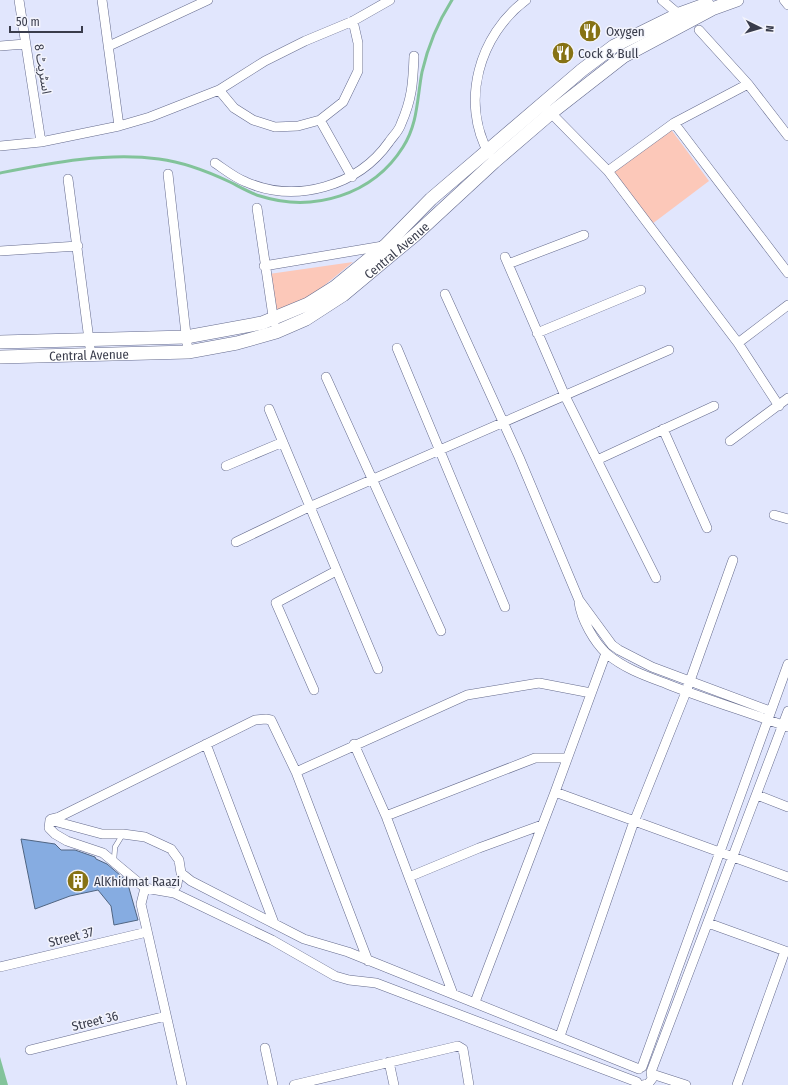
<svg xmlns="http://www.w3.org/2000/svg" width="788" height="1085" font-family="'Fira Sans Condensed','Noto Sans Arabic',sans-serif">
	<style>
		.green { fill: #fcc8b9 }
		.water { fill: #82c39a }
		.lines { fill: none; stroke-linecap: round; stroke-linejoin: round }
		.stream { stroke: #82c39a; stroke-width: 3 }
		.building { fill: #86ace1; stroke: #506582 }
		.lane-casing { stroke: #656b8d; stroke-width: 5.5 }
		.street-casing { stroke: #656b8d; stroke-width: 10 }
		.secondary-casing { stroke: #656b8d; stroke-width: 14 }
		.lane { stroke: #fff; stroke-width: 4.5 }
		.street { stroke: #fff; stroke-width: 9 }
		.secondary { stroke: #fff; stroke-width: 13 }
		.labels { text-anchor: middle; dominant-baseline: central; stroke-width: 3; stroke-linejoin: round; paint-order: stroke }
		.poi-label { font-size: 13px; fill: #393c4b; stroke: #f3f4fc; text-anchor: start }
		.street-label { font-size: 13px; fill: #393c4b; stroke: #f3f4fc }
	</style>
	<rect width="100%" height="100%" fill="#e1e6fd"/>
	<path class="green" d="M 670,128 L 709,181 L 652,224 L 612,172 Z
		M 353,262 L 315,293 L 275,315 L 269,274 Z"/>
	<path class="water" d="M 0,1057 L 8,1085 L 0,1085 Z"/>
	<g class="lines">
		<path class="stream" d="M 0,173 C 51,163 106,152 159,159 C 182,162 209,172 230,182 C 240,187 250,193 260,196 C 313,213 373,195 403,147 C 418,124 417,98 422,72 C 428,46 438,22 452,0"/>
	</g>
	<path class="building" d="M 21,839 L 55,844 L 61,850 L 75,850 L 95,857 L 96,859 L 107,864 L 127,881 L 138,920 L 114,925 L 111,906 L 98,890 L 70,896 L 35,909 Z"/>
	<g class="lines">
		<g class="lane-casing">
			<path id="lane" d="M 114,860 L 115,847 L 123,834
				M 174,893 L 179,886 L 181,873"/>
		</g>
		<g class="street-casing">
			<path id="street" d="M 19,0 L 41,142
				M 102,0 L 119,126
				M 662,0 L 682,17
				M 784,0 L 788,5
				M 699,30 L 748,84 L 788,136
				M 0,46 L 25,44
				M 109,46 L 208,0
				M 219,90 L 234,108 L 253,120 L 275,127 L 298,126 L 320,120 L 343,102 L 358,71 L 358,43 L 353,21
				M 547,109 L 608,171 L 738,343 L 779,406
				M 320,120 L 352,177
				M 674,123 L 788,273
				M 0,146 L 41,142 L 119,126 L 150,117 L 219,90 L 265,61 L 305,41 L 353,21 L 390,0
				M 489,154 C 460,102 479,35 526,0
				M 215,163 C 224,169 235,178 246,182 C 296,204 358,186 389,142 C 393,136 399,131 401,124 C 412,99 413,83 414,56
				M 608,171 L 674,123 L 748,84
				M 168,174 L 188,352
				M 68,179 L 91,355
				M 257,208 L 274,323
				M 0,251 L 78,246
				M 505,257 L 565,396 L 656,578
				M 508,264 L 584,235
				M 264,266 L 383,246
				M 445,294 L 519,457 L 579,600 L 612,645 L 619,650 L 652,667 L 770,711
				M 537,333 L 641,290
				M 738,343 L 788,305
				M 397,348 L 505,607
				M 326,377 L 441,631
				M 269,409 L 378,669
				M 663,429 L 707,528
				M 730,441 L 788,398
				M 597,460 L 714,406
				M 226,466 L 283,442
				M 774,515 L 788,519
				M 236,542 L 309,507 L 669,350
				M 579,602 C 581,619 594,642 607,654 C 625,669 646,676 667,684 C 707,700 748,712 788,727
				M 314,690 L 276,603 L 336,571
				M 206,744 L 274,923
				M 354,744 L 386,816 L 453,994
				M 555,792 L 788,877
				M 757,795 L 788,807
				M 386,816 L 535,758 L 567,758
				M 51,819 L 59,817 L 255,720 L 266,719 L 271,720 L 296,772
				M 409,877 L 479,848 L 542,825
				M 145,888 L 141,904 L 182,1085
				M 708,923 L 788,952
				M 368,961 L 296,772 L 467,695 L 539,683 L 591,693
				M 0,967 L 147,932
				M 475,1002 L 555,792 L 606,653
				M 560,1036 L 632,827 L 686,692 L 733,560
				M 265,1048 L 273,1085
				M 30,1050 L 166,1016
				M 389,1062 L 394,1085
				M 642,1067 L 788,664
				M 652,1074 L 686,1085
				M 637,1082 L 376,983 L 349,980 L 335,976 L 272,940 L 174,893 L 145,888 L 103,853 L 67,841 L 55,834 L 49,828 L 50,820 L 102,834 L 123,834 L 145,837 L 171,849 L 179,860 L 181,873 L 191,881 L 304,939 L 348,952 L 639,1069
				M 294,1085 L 458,1046 L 463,1049 L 469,1085
				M 643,1085 L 648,1084 L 652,1079 L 651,1072 L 788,711
				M 737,1085 L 785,951"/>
		</g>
		<g class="secondary-casing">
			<g id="secondary">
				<path d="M 0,342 L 186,337 L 262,323 L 308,304 L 335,287 L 386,245 L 431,199 L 582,70 L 614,46 L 679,14 L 707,4"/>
				<path id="s1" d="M 0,357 L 188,352 L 237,343 L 276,332 L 306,319 L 343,295 L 415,235 L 494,162 L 551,113 L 624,56 L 712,9 L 737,0"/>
			</g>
		</g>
		<use href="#lane" class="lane"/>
		<use href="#street" class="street"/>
		<use href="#secondary" class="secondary"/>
	</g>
	<defs>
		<g id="restaurant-disc" transform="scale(1.15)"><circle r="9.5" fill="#867214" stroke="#f3f4fc"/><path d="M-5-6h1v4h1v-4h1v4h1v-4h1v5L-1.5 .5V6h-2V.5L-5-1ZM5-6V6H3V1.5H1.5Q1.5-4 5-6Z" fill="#fff"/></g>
		<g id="building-disc" transform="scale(1.15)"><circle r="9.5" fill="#867214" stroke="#f3f4fc"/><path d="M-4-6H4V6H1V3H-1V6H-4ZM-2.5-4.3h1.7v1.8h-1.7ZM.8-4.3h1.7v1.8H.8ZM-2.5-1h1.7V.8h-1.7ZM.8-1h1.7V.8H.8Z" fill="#fff"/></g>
	</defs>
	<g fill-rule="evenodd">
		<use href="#restaurant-disc" x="590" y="31"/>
		<use href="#restaurant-disc" x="563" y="53"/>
		<use href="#building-disc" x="78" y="881"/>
	</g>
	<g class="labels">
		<g class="poi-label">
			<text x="606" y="31">Oxygen</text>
			<text x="578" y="53">Cock &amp; Bull</text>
			<text x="94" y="881">AlKhidmat Raazi</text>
		</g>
		<g class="street-label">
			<text transform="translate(43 69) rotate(81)">اسٹریٹ 8</text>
			<text stroke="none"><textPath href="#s1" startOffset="425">Central Avenue</textPath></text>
			<text stroke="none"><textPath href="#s1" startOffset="89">Central Avenue</textPath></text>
			<text transform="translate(71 937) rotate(-14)">Street 37</text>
			<text transform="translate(95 1021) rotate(-14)">Street 36</text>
		</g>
	</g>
	<g transform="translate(760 28) rotate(95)" stroke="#f3f4fc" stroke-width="3" paint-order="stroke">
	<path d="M0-3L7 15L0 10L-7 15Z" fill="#393c4b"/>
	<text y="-6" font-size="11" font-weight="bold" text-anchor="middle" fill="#393c4b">N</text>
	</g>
	<path d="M10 26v6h72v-6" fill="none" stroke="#393c4b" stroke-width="2"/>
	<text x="16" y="26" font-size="12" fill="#393c4b" stroke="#f3f4fc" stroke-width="3" paint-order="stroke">50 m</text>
</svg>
